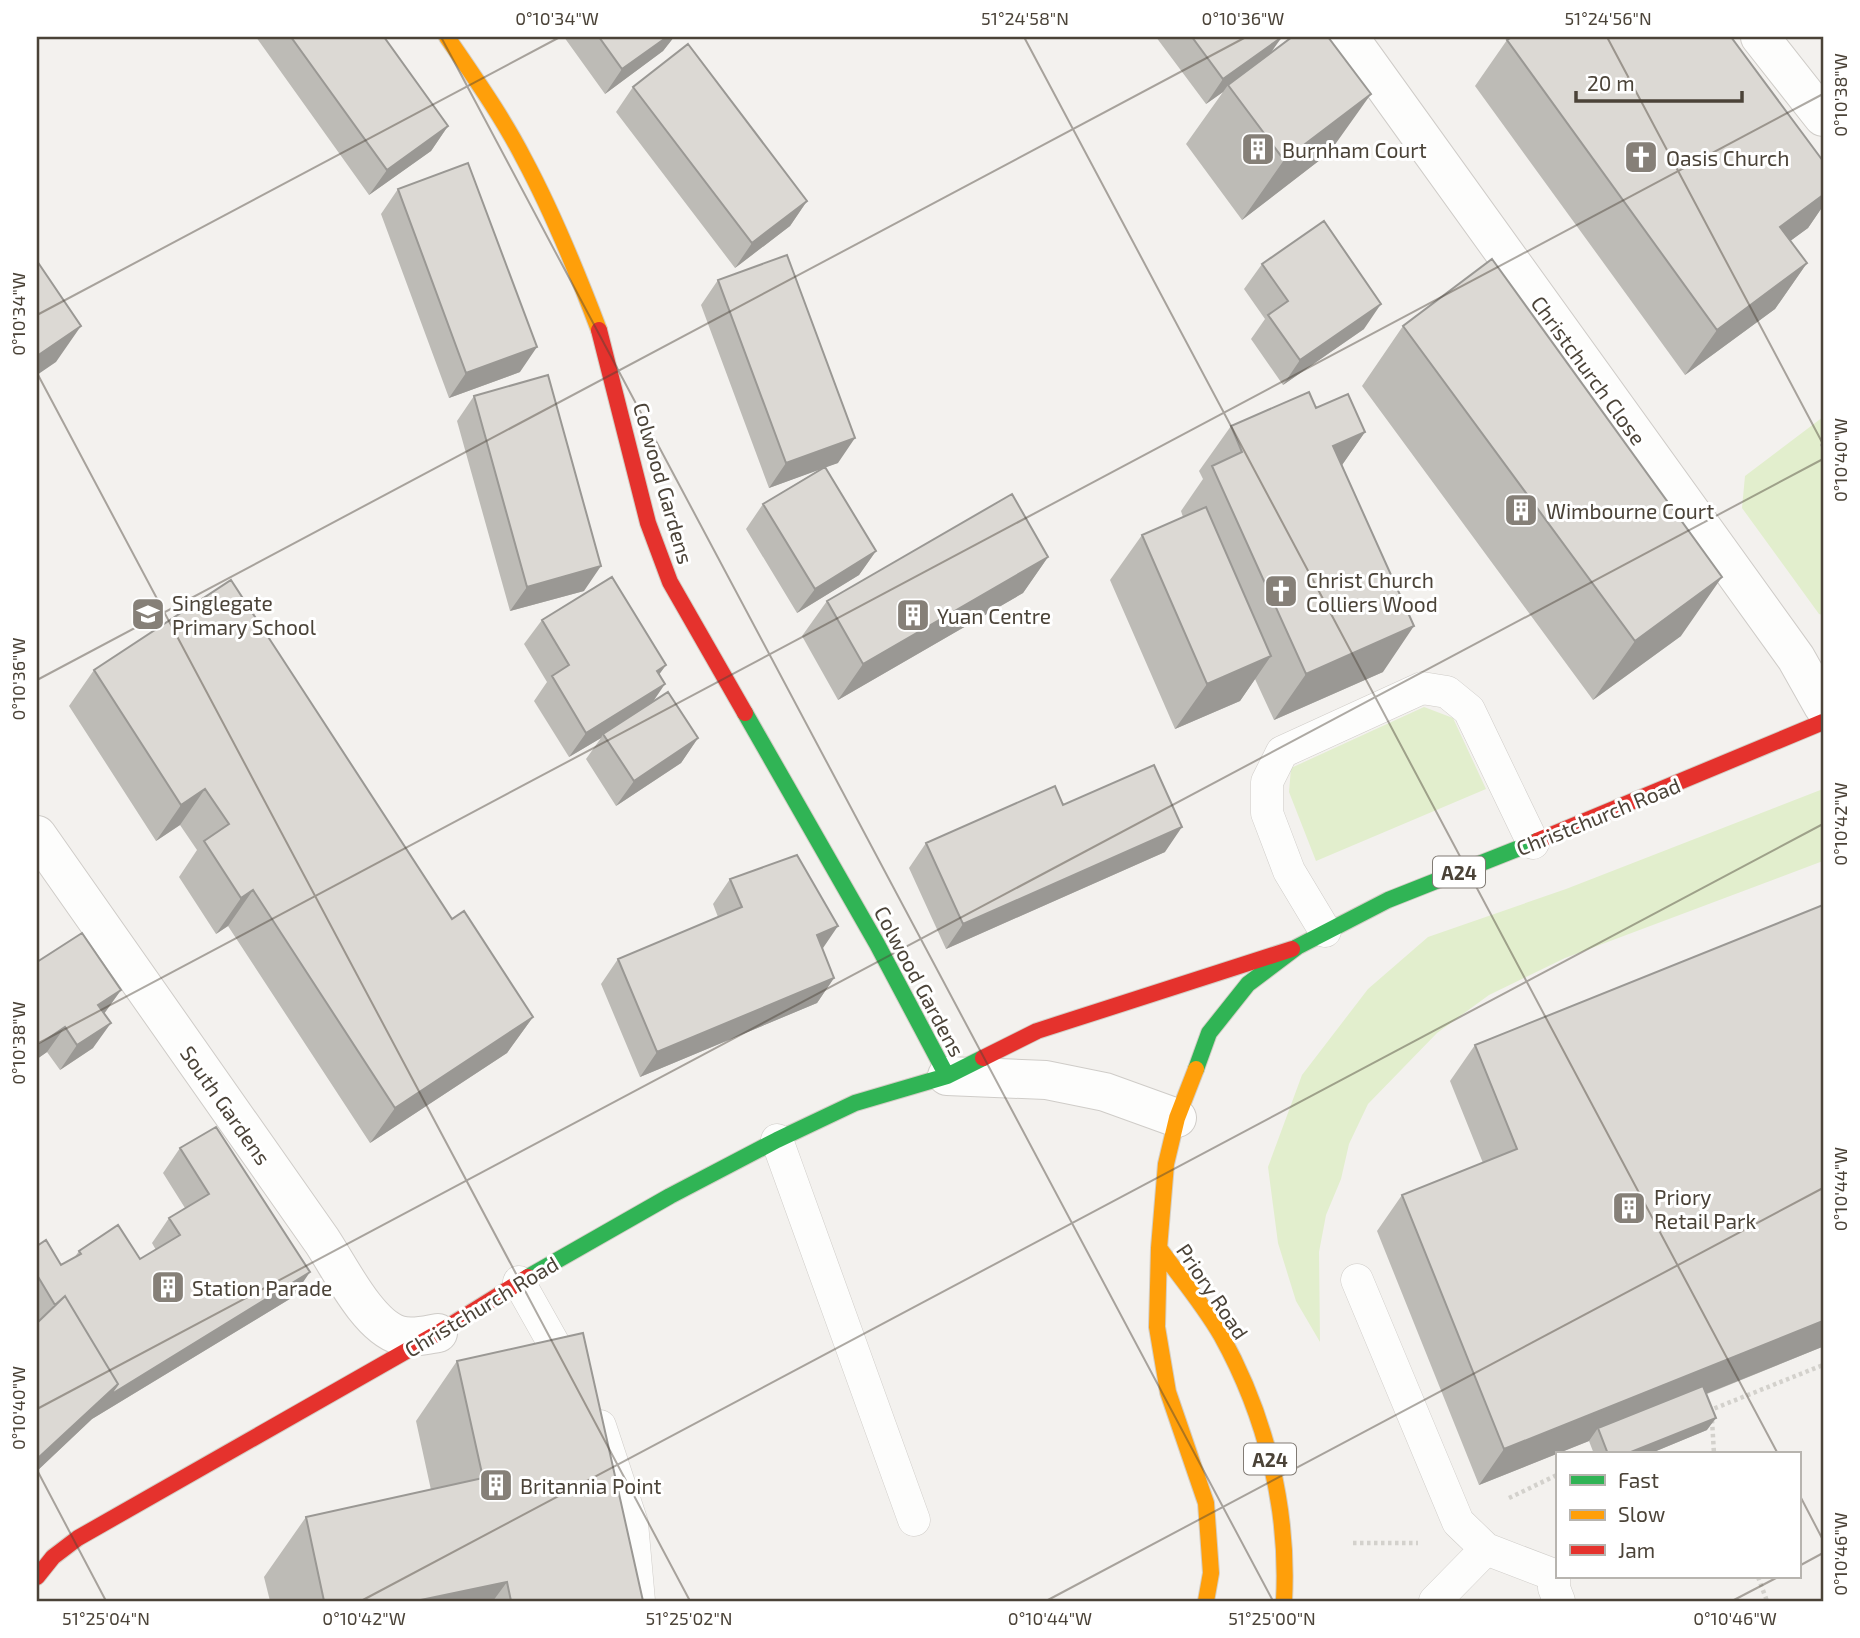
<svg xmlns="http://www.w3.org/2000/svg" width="1860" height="1638" font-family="'Exo 2',sans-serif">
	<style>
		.green { fill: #e2eecd }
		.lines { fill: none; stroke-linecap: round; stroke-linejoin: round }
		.lane-casing { stroke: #cfccc8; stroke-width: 33 }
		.street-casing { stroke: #cfccc8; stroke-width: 40 }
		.fast-casing { stroke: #d3cec5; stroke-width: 18 }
		.slow-casing { stroke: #d3cec5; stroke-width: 18 }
		.jam-casing { stroke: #d3cec5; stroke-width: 18 }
		.path { stroke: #d3d1cc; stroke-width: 4.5; stroke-dasharray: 3.5 3.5; stroke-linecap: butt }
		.lane { stroke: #fdfdfc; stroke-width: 32 }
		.street { stroke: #fdfdfc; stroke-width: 38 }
		.fast { stroke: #30b455; stroke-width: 16 }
		.slow { stroke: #ff9f0a; stroke-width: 16 }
		.jam { stroke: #e5322d; stroke-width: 16 }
		.wall { fill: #bdbbb6 }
		.shaded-wall { fill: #9a9894 }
		.building { fill: #dcd9d4; stroke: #9a9894; stroke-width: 2 }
		.ticks { fill: none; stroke: #4b4338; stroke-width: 2; stroke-opacity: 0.45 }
		.labels { text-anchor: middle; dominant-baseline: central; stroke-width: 6; stroke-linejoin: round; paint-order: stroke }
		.shield { fill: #fff; stroke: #817b74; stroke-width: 2 }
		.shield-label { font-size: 19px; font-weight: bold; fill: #4b4338 }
		.poi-label { font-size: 21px; fill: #4b4338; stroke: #fff; text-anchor: start }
		.street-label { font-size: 21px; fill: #4b4338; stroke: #fff }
		.neatline { fill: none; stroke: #4b4338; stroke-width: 2.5 }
		.ticks-label { font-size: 18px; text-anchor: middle; fill: #4b4338 }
	</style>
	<rect width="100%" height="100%" fill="#f3f1ee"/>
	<path class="green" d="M 1823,417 L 1823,443 L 1820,445 L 1823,451 L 1823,615 L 1819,614 L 1742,508 L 1745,476 Z
		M 1424,707 L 1453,718 L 1486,789 L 1316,861 L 1289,792 L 1291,768 Z
		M 1823,789 L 1823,861 L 1565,958 L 1489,995 L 1437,1033 L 1368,1104 L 1349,1144 L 1341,1179 L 1326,1215 L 1319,1252 L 1320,1342 L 1296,1301 L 1278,1243 L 1268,1167 L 1302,1075 L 1368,989 L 1428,937 L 1566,889 Z"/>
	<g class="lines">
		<g class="lane-casing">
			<path id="lane" d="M 1325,931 L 1289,871 L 1267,813 L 1267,782 L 1282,752 L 1422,688 L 1447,692 L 1469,710 L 1533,843
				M 777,1140 L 914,1520
				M 1357,1280 L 1458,1522 L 1486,1549 L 1554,1575 L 1554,1588 L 1559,1601
				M 519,1282 L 573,1378
				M 600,1426 L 632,1523 L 639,1601
				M 1435,1601 L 1486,1549"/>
		</g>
		<g class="street-casing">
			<path id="street" d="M 1349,37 L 1796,658 L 1823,706
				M 1760,37 L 1823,117
				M 37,835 L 322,1241 C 340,1268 368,1326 399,1335 C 412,1339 426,1335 438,1333
				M 947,1076 L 1046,1080 L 1105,1092 L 1177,1118"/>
		</g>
		<g class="fast-casing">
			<path id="fast" d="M 745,713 L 877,944 L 947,1076
				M 1196,1069 L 1209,1033 L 1248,984 L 1297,947 L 1388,900 L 1537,841
				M 528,1277 L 670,1196 L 777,1140 L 855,1103 L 947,1076 L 983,1058"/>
		</g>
		<g class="slow-casing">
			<path id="slow" d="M 447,37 C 474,77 502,116 524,159 C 553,213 577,272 599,330
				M 1196,1069 L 1177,1118 L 1166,1164 L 1159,1248 L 1157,1327 L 1168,1392 L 1206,1503 L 1211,1573 L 1206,1601
				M 1159,1248 C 1180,1277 1203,1304 1221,1335 C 1266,1416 1289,1509 1284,1601"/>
		</g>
		<g class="jam-casing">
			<path id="jam" d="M 599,330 L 648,523 L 670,582 L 745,713
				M 1537,841 L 1823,722
				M 983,1058 L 1037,1031 L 1292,949
				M 37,1577 L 53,1557 L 78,1538 L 438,1333 L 528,1277"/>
		</g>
		<path class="path" d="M 1708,1411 L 1823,1365
			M 1712,1420 L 1714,1454
			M 1509,1498 L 1557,1475
			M 1353,1543 L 1418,1543
			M 1758,1577 L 1767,1601"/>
		<use href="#lane" class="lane"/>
		<use href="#street" class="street"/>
		<use href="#fast" class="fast"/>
		<use href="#slow" class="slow"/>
		<use href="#jam" class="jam"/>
	</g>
	<path class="wall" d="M 256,37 L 384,37 L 448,126 L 431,151 L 369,195 Z
		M 564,37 L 674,37 L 663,51 L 605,94 Z
		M 1156,37 L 1281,37 L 1271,52 L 1329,153 L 1242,220 L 1186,144 L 1223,92 L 1206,104 Z
		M 1507,40 L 1823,161 L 1823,206 L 1808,228 L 1790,241 L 1807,263 L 1775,309 L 1685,375 L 1475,86 Z
		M 633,87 L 807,201 L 790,226 L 735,268 L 616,112 Z
		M 398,189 L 520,372 L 449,398 L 381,214 Z
		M 1262,264 L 1364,329 L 1283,385 L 1251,339 L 1265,319 L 1244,289 Z
		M 718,280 L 838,463 L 825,467 L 876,551 L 859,575 L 797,613 L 746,529 L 763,504 L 820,469 L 769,488 L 701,305 Z
		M 1403,326 L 1681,636 L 1593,700 L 1362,386 Z
		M 474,396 L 584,591 L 510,611 L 457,421 Z
		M 1316,408 L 1365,432 L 1342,465 L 1383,672 L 1274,720 L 1255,679 L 1240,701 L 1175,729 L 1110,580 L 1142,535 L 1183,517 L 1181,511 L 1203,479 L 1199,471 L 1231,426 Z
		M 1823,440 L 1823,451 L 1820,445 Z
		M 1048,557 L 1023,593 L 838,700 L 802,636 L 827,601 Z
		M 542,620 L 666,665 L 659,674 L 653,702 L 698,738 L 681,763 L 616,806 L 586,759 L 601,738 L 569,757 L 534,701 L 547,682 L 524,644 Z
		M 94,670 L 452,919 L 533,1017 L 507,1053 L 370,1143 L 228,926 L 216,934 L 179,877 L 197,850 L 180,825 L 156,841 L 69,706 Z
		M 1063,805 L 1165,852 L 946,949 L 909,868 L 926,843 Z
		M 730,879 L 822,949 L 834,978 L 817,1003 L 640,1077 L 601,984 L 618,959 L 718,917 L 713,904 Z
		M 1823,905 L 1823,1349 L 1822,1347 L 1707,1394 L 1707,1430 L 1649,1454 L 1594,1454 L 1589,1441 L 1479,1485 L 1377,1231 L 1402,1195 L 1483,1163 L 1450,1081 L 1475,1045 Z
		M 37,962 L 121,990 L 104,1014 L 93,1048 L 60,1070 L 47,1052 L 37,1059 Z
		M 180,1148 L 293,1297 L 92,1419 L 37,1471 L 37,1246 L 61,1265 L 74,1258 L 79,1251 L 140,1259 L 156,1250 L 152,1243 L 169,1218 L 185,1208 L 163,1173 Z
		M 457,1361 L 643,1601 L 270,1601 L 264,1577 L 306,1517 L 431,1490 L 416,1421 Z"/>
	<path class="shaded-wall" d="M 667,37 L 674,37 L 663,51 L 605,94 L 622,69 Z
		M 1282,37 L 1264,62 L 1228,85 L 1223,92 L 1206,104 L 1223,79 Z
		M 1371,94 L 1329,153 L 1242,220 L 1284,160 Z
		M 448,126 L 431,151 L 369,195 L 387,170 Z
		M 1823,195 L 1823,206 L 1808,228 L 1748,272 L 1780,227 Z
		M 807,201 L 790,226 L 735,268 L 752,243 Z
		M 1807,263 L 1775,309 L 1685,375 L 1717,330 Z
		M 1381,304 L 1364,329 L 1283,385 L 1300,360 Z
		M 81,326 L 56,362 L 37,375 L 37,356 Z
		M 537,347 L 520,372 L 449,398 L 466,373 Z
		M 1365,432 L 1333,478 L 1333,446 Z
		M 855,438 L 838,463 L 769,488 L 786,463 Z
		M 876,551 L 859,575 L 797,613 L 815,589 Z
		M 1048,557 L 1023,593 L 838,700 L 863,664 Z
		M 601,566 L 584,591 L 510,611 L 527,587 Z
		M 1722,577 L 1681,636 L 1593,700 L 1635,641 Z
		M 1414,626 L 1383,672 L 1274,720 L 1306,674 Z
		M 1271,656 L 1240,701 L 1175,729 L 1207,684 Z
		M 666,665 L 648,690 L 657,671 Z
		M 665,684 L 648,709 L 603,734 L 601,738 L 569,757 L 586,733 Z
		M 698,738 L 681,763 L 616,806 L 634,781 Z
		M 205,789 L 180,825 L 156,841 L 181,805 Z
		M 1182,827 L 1165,852 L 946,949 L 963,924 Z
		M 253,890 L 228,926 L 216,934 L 241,898 Z
		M 838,926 L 821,951 L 817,935 Z
		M 834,978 L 817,1003 L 640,1077 L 657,1052 Z
		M 121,990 L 103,1015 L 98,1005 Z
		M 533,1017 L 507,1053 L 370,1143 L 395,1108 Z
		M 111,1023 L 93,1048 L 60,1070 L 77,1045 Z
		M 65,1027 L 47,1052 L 37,1059 L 37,1046 Z
		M 310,1272 L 293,1297 L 92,1419 L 37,1471 L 37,1459 L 118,1384 Z
		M 1823,1321 L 1822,1347 L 1601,1436 L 1598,1428 L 1589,1441 L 1479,1485 L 1504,1449 Z
		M 1716,1418 L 1707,1430 L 1649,1454 L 1626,1454 Z
		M 507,1582 L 493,1601 L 416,1601 Z"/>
	<path class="building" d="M 291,37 L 384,37 L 448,126 L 387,170 Z
		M 599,37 L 667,37 L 622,69 Z
		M 1192,37 L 1282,37 L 1223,79 Z
		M 1292,37 L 1328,37 L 1371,94 L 1284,160 L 1228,85 Z
		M 1512,37 L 1731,37 L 1823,161 L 1823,195 L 1780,227 L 1807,263 L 1717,330 L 1507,40 Z
		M 688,44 L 807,201 L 752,243 L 633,87 Z
		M 468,163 L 537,347 L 466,373 L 398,189 Z
		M 1324,221 L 1381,304 L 1300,360 L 1268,315 L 1288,301 L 1262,264 Z
		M 787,255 L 855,438 L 786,463 L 718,280 Z
		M 1492,259 L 1722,577 L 1635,641 L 1403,326 Z
		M 37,261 L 81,326 L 37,356 Z
		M 548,375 L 601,566 L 527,587 L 474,396 Z
		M 1309,392 L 1316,408 L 1348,394 L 1365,432 L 1333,446 L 1414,626 L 1306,674 L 1212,466 L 1242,452 L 1231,426 Z
		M 825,467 L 876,551 L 815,589 L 763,504 Z
		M 1012,494 L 1048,557 L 863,664 L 827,601 Z
		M 1206,507 L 1271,656 L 1207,684 L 1142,535 Z
		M 612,577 L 666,665 L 657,671 L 665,684 L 586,733 L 552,676 L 569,665 L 542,620 Z
		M 231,580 L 452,919 L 464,911 L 533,1017 L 395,1108 L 253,890 L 241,898 L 204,841 L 229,824 L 205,789 L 181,805 L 94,670 Z
		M 668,692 L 698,738 L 634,781 L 603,734 Z
		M 1154,765 L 1182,827 L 963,924 L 926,843 L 1055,786 L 1063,805 Z
		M 797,855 L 838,926 L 817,935 L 834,978 L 657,1052 L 618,959 L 742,907 L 730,879 Z
		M 1823,905 L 1823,1321 L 1504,1449 L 1402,1195 L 1517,1149 L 1475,1045 Z
		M 82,933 L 121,990 L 98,1005 L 111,1023 L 77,1045 L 65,1027 L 37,1046 L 37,962 Z
		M 216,1127 L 310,1272 L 110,1395 L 118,1384 L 65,1296 L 55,1305 L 37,1275 L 37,1246 L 46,1240 L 61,1265 L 81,1254 L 79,1251 L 118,1225 L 140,1259 L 180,1235 L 169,1218 L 209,1194 L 180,1148 Z
		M 65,1296 L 118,1384 L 37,1459 L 37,1323 Z
		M 583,1333 L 643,1601 L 511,1601 L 507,1582 L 416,1601 L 324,1601 L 306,1517 L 483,1478 L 457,1361 Z
		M 1703,1386 L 1716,1418 L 1626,1454 L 1608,1454 L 1598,1428 Z"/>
	<path class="ticks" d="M 441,37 L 1273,1601M 1024,37 L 1778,1454M 1607,37 L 1823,444M 37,315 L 560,37M 37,373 L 690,1601M 37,680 L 1246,37M 37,1044 L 1823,94M 37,1409 L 1823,459M 37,1470 L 106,1601M 1799,1494 L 1823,1540M 1799,1566 L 1823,1553M 361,1601 L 1823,824M 1046,1601 L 1823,1188M 1732,1601 L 1778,1577"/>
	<defs>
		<g id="building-square" transform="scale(1.75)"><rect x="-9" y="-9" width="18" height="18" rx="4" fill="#868078" stroke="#fff"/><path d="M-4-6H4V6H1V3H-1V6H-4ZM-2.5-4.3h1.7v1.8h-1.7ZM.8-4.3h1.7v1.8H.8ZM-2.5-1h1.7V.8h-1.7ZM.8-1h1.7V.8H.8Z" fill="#fff"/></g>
		<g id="church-square" transform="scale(1.75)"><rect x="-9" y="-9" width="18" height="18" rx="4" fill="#868078" stroke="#fff"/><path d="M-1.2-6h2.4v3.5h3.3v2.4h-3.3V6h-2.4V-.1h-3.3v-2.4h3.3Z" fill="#fff"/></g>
		<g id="school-square" transform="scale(1.75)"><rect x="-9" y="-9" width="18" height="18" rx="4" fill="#868078" stroke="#fff"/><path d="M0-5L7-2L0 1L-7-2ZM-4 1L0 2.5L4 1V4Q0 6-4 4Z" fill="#fff"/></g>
	</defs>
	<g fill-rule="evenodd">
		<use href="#building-square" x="1258" y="149"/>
		<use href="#church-square" x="1641" y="157"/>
		<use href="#building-square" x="1521" y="510"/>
		<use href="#church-square" x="1281" y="591"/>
		<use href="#school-square" x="148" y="614"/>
		<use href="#building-square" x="913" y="615"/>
		<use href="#building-square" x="1629" y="1208"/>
		<use href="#building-square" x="168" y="1287"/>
		<use href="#building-square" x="496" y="1485"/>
	</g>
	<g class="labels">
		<g class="shield">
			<rect x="1433" y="856.5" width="52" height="31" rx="5"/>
			<rect x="1244" y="1443.5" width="52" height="31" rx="5"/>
		</g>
		<g class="shield-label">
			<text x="1459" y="872">A24</text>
			<text x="1270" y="1459">A24</text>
		</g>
		<g class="poi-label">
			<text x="1282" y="149">Burnham Court</text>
			<text x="1666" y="157">Oasis Church</text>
			<text x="1546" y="510">Wimbourne Court</text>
			<text x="1306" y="579">Christ Church<tspan x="1306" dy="24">Colliers Wood</tspan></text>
			<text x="172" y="602">Singlegate<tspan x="172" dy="24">Primary School</tspan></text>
			<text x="937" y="615">Yuan Centre</text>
			<text x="1654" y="1196">Priory<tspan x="1654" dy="24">Retail Park</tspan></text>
			<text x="192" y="1287">Station Parade</text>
			<text x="520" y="1485">Britannia Point</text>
		</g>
		<g class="street-label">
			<text transform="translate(1589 370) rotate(54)">Christchurch Close</text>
			<text transform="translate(664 483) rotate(74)">Colwood Gardens</text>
			<text transform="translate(1598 816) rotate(-22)">Christchurch Road</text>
			<text transform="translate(920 981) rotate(62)">Colwood Gardens</text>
			<text transform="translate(226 1105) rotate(55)">South Gardens</text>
			<text transform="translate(1213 1291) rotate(56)">Priory Road</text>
			<text transform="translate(481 1306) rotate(-31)">Christchurch Road</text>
		</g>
	</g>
	<rect width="1860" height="1638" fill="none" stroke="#ffffff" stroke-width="77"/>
	<rect x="1556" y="1452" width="245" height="126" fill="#ffffff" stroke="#b7b4af" stroke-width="2"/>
	<rect x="1570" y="1475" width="35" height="10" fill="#30b455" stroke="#b7b4af" stroke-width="2"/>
	<text x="1618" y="1488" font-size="21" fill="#4b4338">Fast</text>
	<rect x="1570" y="1510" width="35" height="10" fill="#ff9f0a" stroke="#b7b4af" stroke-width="2"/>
	<text x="1618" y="1522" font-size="21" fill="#4b4338">Slow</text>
	<rect x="1570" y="1545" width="35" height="10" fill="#e5322d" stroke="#b7b4af" stroke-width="2"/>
	<text x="1618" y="1558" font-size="21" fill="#4b4338">Jam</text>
	<path d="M1576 91v10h166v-10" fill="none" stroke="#4b4338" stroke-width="3.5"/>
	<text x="1587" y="91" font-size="21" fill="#4b4338" stroke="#ffffff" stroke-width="5" paint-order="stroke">20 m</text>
	<rect x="38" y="38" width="1784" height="1562" class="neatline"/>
	<g class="ticks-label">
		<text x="557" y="25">0°10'34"W</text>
		<text x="1025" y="25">51°24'58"N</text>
		<text x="1243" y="25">0°10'36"W</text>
		<text x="1608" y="25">51°24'56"N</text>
		<text transform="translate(1841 95) rotate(-90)" y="6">0°10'38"W</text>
		<text transform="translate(19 314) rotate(-90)" y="6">0°10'34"W</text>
		<text transform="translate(1841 460) rotate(-90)" y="6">0°10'40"W</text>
		<text transform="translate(19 679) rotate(-90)" y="6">0°10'36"W</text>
		<text transform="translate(1841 824) rotate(-90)" y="6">0°10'42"W</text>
		<text transform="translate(19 1043) rotate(-90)" y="6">0°10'38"W</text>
		<text transform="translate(1841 1189) rotate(-90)" y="6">0°10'44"W</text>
		<text transform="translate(19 1408) rotate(-90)" y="6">0°10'40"W</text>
		<text transform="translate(1841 1554) rotate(-90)" y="6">0°10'46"W</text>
		<text x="106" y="1625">51°25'04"N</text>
		<text x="364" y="1625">0°10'42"W</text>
		<text x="689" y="1625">51°25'02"N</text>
		<text x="1050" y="1625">0°10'44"W</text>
		<text x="1272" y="1625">51°25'00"N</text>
		<text x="1735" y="1625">0°10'46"W</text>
	</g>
</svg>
